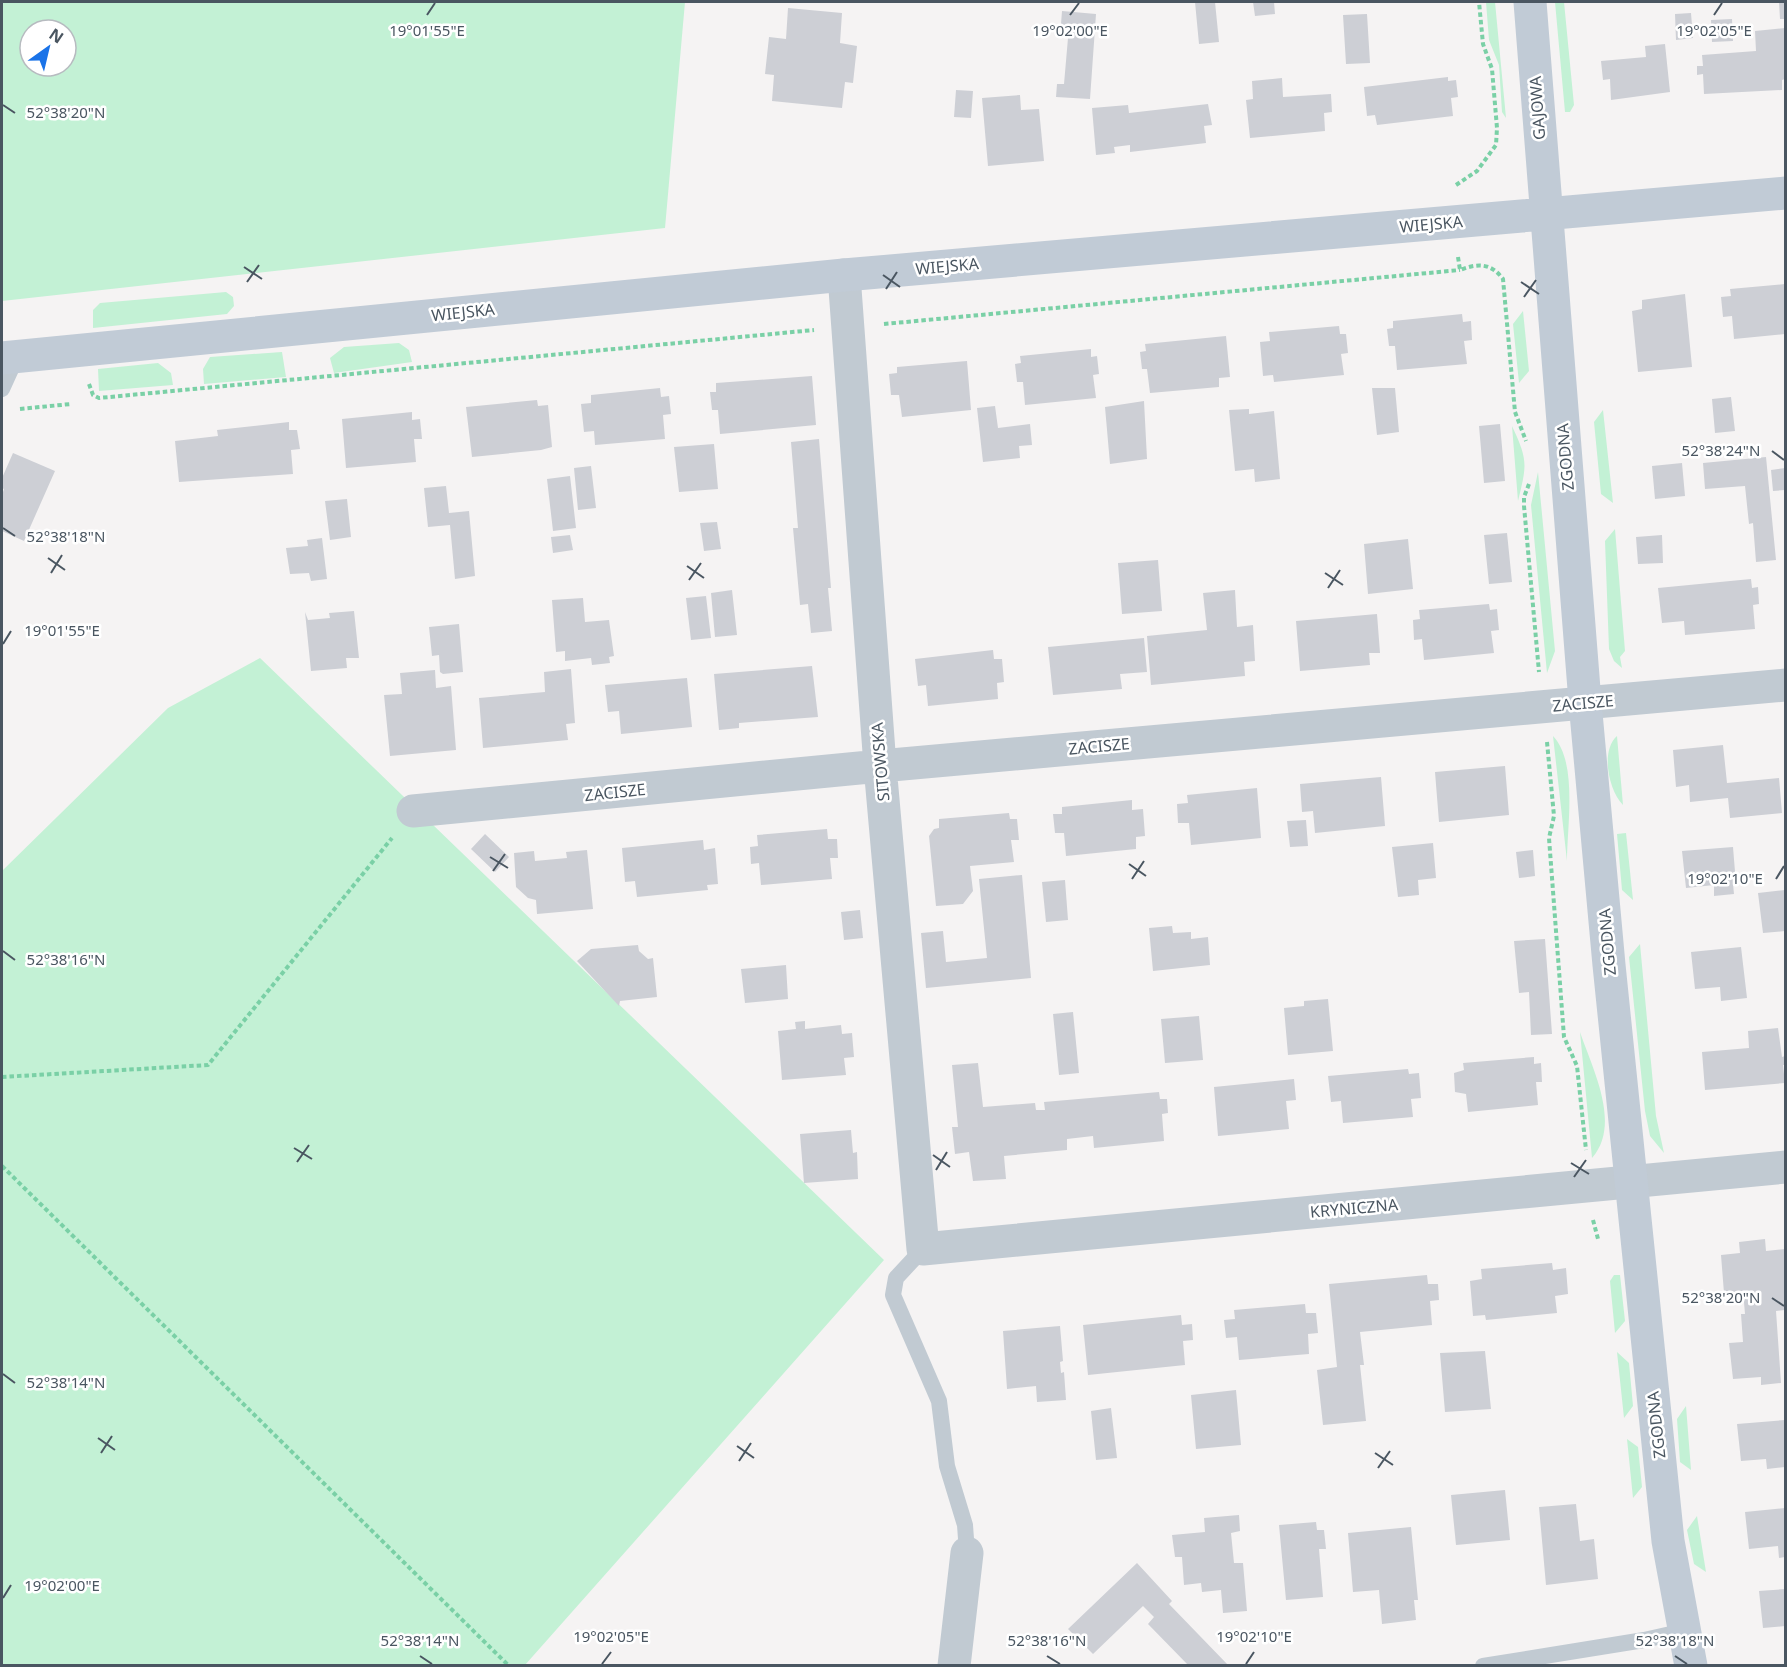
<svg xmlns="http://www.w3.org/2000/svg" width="1787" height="1667" font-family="'Noto Sans',sans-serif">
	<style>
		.green { fill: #c3f1d5; fill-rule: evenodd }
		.building { fill: #cdcfd5 }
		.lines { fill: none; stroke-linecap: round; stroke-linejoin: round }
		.path { stroke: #7ad0a6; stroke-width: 4; stroke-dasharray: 4.5 3; stroke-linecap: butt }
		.lane { stroke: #c1cad2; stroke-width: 16 }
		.street { stroke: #c1cad2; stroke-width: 33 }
		.secondary { stroke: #c1cbd6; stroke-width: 33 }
		.ticks { fill: none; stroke: #4a5661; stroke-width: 2 }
		.labels { text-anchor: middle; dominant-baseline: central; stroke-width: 5; stroke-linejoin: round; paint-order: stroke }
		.street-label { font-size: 16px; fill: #4a5661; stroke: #fff }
		.ticks-label { font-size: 15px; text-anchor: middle; fill: #4a5661; stroke: #fff; stroke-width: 5; stroke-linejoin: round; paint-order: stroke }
	</style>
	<rect width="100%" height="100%" fill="#f5f3f3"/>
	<path class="green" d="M 2,2 L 685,2 L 665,228 L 2,301 ZM 30,30 L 66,30 L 66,66 L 30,66 Z
		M 1486,2 L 1495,2 L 1506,118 L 1502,112 L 1499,65 L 1489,40 Z
		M 1555,2 L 1564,2 L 1574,105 L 1570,112 L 1565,112 Z
		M 226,292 L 233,297 L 234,306 L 227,314 L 93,328 L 93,310 L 100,303 Z
		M 1523,311 L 1529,371 L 1519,383 L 1513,324 Z
		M 399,343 L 409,350 L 412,362 L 334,373 L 330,358 L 344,347 Z
		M 282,352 L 286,377 L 204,384 L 203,369 L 210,357 Z
		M 158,363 L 171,373 L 173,385 L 99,391 L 98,369 Z
		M 1603,410 L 1613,503 L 1601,494 L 1594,422 Z
		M 1512,426 C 1528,460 1527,465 1518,501 Z
		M 1538,472 L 1555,651 L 1547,673 L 1531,505 Z
		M 1615,529 L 1625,651 L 1620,657 L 1622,668 L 1614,661 L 1609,649 L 1605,541 Z
		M 260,658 L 884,1260 L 525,1665 L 2,1665 L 2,871 L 168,708 Z
		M 1553,736 C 1578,762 1567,826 1567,861 Z
		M 1617,736 L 1623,805 C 1609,791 1600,751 1617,736 Z
		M 1626,833 L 1633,900 L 1622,890 L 1617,834 Z
		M 1640,944 L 1656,1116 L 1664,1153 L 1650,1136 L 1645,1111 L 1629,957 Z
		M 1580,1032 C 1592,1068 1622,1124 1592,1158 Z
		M 1614,1275 L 1620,1275 L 1625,1321 L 1615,1333 L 1610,1281 Z
		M 1617,1352 L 1629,1363 L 1633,1406 L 1624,1418 Z
		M 1686,1406 L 1691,1470 L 1680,1462 L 1677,1419 Z
		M 1627,1439 L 1638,1447 L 1642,1487 L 1633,1498 Z
		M 1697,1516 L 1706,1572 L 1694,1564 L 1687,1530 Z"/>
	<path class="building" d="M 1195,2 L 1215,2 L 1219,42 L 1199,44 Z
		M 1253,2 L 1274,2 L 1275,14 L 1255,16 Z
		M 1779,2 L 1785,2 L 1785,19 L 1780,19 Z
		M 788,8 L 842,13 L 840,43 L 857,46 L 853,83 L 845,82 L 842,108 L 772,101 L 774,75 L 765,74 L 769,37 L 786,39 Z
		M 1062,11 L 1096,14 L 1090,99 L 1056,97 L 1057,84 L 1064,84 L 1068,38 L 1060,37 Z
		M 1691,13 L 1693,38 L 1676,40 L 1675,14 Z
		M 1367,14 L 1370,63 L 1346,64 L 1343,15 Z
		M 1732,19 L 1733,41 L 1712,42 L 1711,20 Z
		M 1785,28 L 1785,79 L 1782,80 L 1782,90 L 1704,94 L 1703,74 L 1697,75 L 1697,66 L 1703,66 L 1702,55 L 1756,51 L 1755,31 Z
		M 1665,44 L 1670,92 L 1611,100 L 1610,79 L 1603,80 L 1601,61 L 1646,57 L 1645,46 Z
		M 1448,77 L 1448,81 L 1456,80 L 1458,97 L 1451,98 L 1453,116 L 1377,125 L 1375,115 L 1367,116 L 1364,87 Z
		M 1282,78 L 1283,97 L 1331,94 L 1332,112 L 1324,113 L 1325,131 L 1250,138 L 1246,100 L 1253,99 L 1252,81 Z
		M 956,90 L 973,91 L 971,118 L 954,117 Z
		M 1020,95 L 1021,110 L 1039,109 L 1044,161 L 988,166 L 982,98 Z
		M 1208,104 L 1212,125 L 1204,126 L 1206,143 L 1130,152 L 1130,145 L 1114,147 L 1115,153 L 1096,155 L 1092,108 L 1128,105 L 1129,113 Z
		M 1785,284 L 1785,334 L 1734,339 L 1732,316 L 1723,317 L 1721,297 L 1731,296 L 1730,289 Z
		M 1685,294 L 1692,367 L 1638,372 L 1632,311 L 1642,309 L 1642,300 Z
		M 1462,314 L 1463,322 L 1471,321 L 1472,340 L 1464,341 L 1467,364 L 1397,370 L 1395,346 L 1389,346 L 1387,329 L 1393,328 L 1393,321 Z
		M 1339,326 L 1340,334 L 1346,334 L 1348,353 L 1341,354 L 1344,375 L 1274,382 L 1273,375 L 1263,376 L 1260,342 L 1270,341 L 1269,332 Z
		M 1226,336 L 1230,377 L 1219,378 L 1219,387 L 1150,393 L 1147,369 L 1142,369 L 1140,352 L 1146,351 L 1145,344 Z
		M 1091,349 L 1091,357 L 1097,356 L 1099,374 L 1093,375 L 1096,398 L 1025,405 L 1023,382 L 1017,382 L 1015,364 L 1021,363 L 1020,356 Z
		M 967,361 L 971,410 L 902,417 L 899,395 L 891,395 L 889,374 L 897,373 L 897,367 Z
		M 812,376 L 816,425 L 720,434 L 718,410 L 712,410 L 710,392 L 716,392 L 716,383 Z
		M 660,388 L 661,397 L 669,396 L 671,414 L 663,415 L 665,439 L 595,445 L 594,431 L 584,432 L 581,404 L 591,403 L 591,395 Z
		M 1372,388 L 1395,388 L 1399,432 L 1377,435 Z
		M 1731,397 L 1735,431 L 1715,433 L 1712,399 Z
		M 537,400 L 538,406 L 548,405 L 552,447 L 541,450 L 472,457 L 466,407 Z
		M 1144,401 L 1147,459 L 1110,464 L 1105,407 Z
		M 995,406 L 998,428 L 1030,424 L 1032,445 L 1019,446 L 1020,458 L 983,462 L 977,408 Z
		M 1249,409 L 1249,414 L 1274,411 L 1280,479 L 1255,482 L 1254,469 L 1235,471 L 1229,410 Z
		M 412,412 L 412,420 L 420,419 L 422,439 L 414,439 L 416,462 L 346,468 L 342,419 Z
		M 289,422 L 289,430 L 297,430 L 300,449 L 291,450 L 293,474 L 179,482 L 175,441 L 218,436 L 217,430 Z
		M 1500,424 L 1505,481 L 1484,483 L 1479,426 Z
		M 819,439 L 831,588 L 828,588 L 832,631 L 811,633 L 808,604 L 800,605 L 793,528 L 798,528 L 791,442 Z
		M 714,444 L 718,489 L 679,492 L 674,447 Z
		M 13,453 L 55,471 L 24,541 L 2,531 L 2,495 L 4,489 L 2,488 L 2,478 Z
		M 1766,457 L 1776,560 L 1756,562 L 1753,523 L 1749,524 L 1745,486 L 1705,489 L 1703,463 Z
		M 1682,463 L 1685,496 L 1655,499 L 1652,466 Z
		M 591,466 L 596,508 L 578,510 L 574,468 Z
		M 1785,468 L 1785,490 L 1773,491 L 1771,470 Z
		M 570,476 L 576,528 L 553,531 L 547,479 Z
		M 446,486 L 449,513 L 469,511 L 475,576 L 455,579 L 450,525 L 428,527 L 424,488 Z
		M 347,499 L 351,537 L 330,540 L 325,501 Z
		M 717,522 L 721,549 L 704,551 L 700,523 Z
		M 1507,533 L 1512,582 L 1489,584 L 1484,535 Z
		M 570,535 L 573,550 L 553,553 L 551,537 Z
		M 1662,535 L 1663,563 L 1638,564 L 1636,537 Z
		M 322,538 L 327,579 L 311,581 L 309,573 L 290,574 L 286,548 L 308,546 L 307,540 Z
		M 1408,539 L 1413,589 L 1368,594 L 1364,544 Z
		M 1158,560 L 1162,611 L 1122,614 L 1118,563 Z
		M 1751,579 L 1752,588 L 1758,587 L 1759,604 L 1753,605 L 1755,629 L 1685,635 L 1684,621 L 1662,623 L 1658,588 Z
		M 732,590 L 737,635 L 715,637 L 711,593 Z
		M 1235,590 L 1237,627 L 1253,625 L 1255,661 L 1244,662 L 1245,676 L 1151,685 L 1147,636 L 1207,630 L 1203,593 Z
		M 706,596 L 711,638 L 691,640 L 686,598 Z
		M 583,598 L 585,622 L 609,620 L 614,656 L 609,657 L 610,663 L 592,665 L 591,658 L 565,661 L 565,651 L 556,652 L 552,600 Z
		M 1489,604 L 1490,610 L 1497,609 L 1499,630 L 1491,631 L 1494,653 L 1424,660 L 1422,639 L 1414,640 L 1413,620 L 1420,619 L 1419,610 Z
		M 354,611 L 359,658 L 346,658 L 347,668 L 311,671 L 305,612 L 308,620 L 330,618 L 329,613 Z
		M 1377,614 L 1380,653 L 1369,653 L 1370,665 L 1300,671 L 1296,621 Z
		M 459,624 L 463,672 L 443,674 L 440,672 L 439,655 L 432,656 L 429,627 Z
		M 1144,638 L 1147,672 L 1120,674 L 1122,689 L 1053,695 L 1048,647 Z
		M 993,650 L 994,659 L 1002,659 L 1004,682 L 997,683 L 998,699 L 928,706 L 926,685 L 918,686 L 915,659 Z
		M 812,666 L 818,717 L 739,723 L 739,728 L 719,730 L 714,674 Z
		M 571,669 L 575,723 L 566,724 L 568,740 L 483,748 L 479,698 L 545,692 L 544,672 Z
		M 435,670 L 436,688 L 451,686 L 456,750 L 390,756 L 384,695 L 402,694 L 400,673 Z
		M 687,678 L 692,727 L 621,734 L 619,711 L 608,712 L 605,685 Z
		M 1723,745 L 1727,783 L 1779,778 L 1782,813 L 1730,818 L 1728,798 L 1690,802 L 1689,785 L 1676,787 L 1673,750 Z
		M 1505,766 L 1509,815 L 1439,822 L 1435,772 Z
		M 1381,777 L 1385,826 L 1315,833 L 1313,811 L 1302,812 L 1300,784 Z
		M 1257,788 L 1261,838 L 1191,845 L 1189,823 L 1178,823 L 1177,804 L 1188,803 L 1187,795 Z
		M 1132,800 L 1132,810 L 1143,809 L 1145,836 L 1136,837 L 1136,849 L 1066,856 L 1064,833 L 1055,833 L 1053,814 L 1062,814 L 1062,807 Z
		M 1009,813 L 1010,819 L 1017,819 L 1019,840 L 1011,840 L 1014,862 L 970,866 L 973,891 L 963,904 L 936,906 L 929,836 L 934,829 L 939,828 L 939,819 Z
		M 1306,820 L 1308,846 L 1290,847 L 1287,821 Z
		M 827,829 L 828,839 L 837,839 L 838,858 L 830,858 L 832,879 L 761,885 L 759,863 L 751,864 L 750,847 L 758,846 L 757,835 Z
		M 485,834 L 509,857 L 495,872 L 471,849 Z
		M 703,840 L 704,850 L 715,848 L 718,884 L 707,885 L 708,890 L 637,897 L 635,881 L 625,882 L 622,848 Z
		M 1433,843 L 1436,878 L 1418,880 L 1419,895 L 1398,897 L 1392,847 Z
		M 1733,847 L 1736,884 L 1733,884 L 1734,894 L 1714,896 L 1714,885 L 1686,888 L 1682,851 Z
		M 587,850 L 593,909 L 537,914 L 536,900 L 528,898 L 516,887 L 514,853 L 534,851 L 535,861 L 567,858 L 566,852 Z
		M 1533,850 L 1535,876 L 1519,878 L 1516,852 Z
		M 1022,875 L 1031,978 L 926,988 L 921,933 L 943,931 L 946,962 L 987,958 L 979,879 Z
		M 1065,880 L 1068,920 L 1046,922 L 1042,882 Z
		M 1785,890 L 1785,931 L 1763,933 L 1758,893 Z
		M 860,910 L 863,938 L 844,940 L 841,912 Z
		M 1172,926 L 1173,933 L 1191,932 L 1191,939 L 1208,937 L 1210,965 L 1153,971 L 1149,928 Z
		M 1545,939 L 1552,1034 L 1531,1035 L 1529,992 L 1519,993 L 1514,941 Z
		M 638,945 L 639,951 L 648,959 L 653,958 L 657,997 L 620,1001 L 619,1006 L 577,961 L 591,949 Z
		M 1741,947 L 1747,998 L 1721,1001 L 1720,987 L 1695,989 L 1691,952 Z
		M 786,965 L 788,999 L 745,1003 L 741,969 Z
		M 1328,999 L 1333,1051 L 1288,1055 L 1284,1008 L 1304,1006 L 1304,1001 Z
		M 1073,1012 L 1079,1073 L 1059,1075 L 1053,1014 Z
		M 1199,1016 L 1203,1060 L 1165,1063 L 1161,1019 Z
		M 805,1021 L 805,1029 L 841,1025 L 842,1034 L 852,1033 L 854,1057 L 844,1058 L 846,1075 L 782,1080 L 778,1031 L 796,1029 L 795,1022 Z
		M 1778,1028 L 1782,1057 L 1785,1056 L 1785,1065 L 1783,1065 L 1785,1083 L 1705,1090 L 1702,1052 L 1749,1048 L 1748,1031 Z
		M 1534,1057 L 1534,1064 L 1541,1063 L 1542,1082 L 1536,1082 L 1538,1105 L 1468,1112 L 1466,1094 L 1455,1092 L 1454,1073 L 1464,1070 L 1463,1063 Z
		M 978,1063 L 983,1107 L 1035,1103 L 1036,1110 L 1045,1110 L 1044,1102 L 1159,1092 L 1160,1099 L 1167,1099 L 1168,1113 L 1162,1114 L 1164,1141 L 1094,1148 L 1093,1136 L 1067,1139 L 1067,1150 L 1004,1156 L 1006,1179 L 973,1181 L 969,1152 L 955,1154 L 952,1127 L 958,1127 L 952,1065 Z
		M 1408,1069 L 1409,1074 L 1419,1073 L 1421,1098 L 1411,1099 L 1413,1117 L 1343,1123 L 1341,1101 L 1331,1102 L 1328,1076 Z
		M 1294,1079 L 1296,1100 L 1286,1101 L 1289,1129 L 1218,1136 L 1214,1087 Z
		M 851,1130 L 853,1153 L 857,1152 L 858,1179 L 804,1183 L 800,1134 Z
		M 1765,1239 L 1766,1251 L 1785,1249 L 1785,1310 L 1776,1311 L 1781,1383 L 1761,1385 L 1761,1377 L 1733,1379 L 1729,1343 L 1743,1342 L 1741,1314 L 1745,1314 L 1743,1291 L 1724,1293 L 1721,1255 L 1740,1253 L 1739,1242 Z
		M 1552,1263 L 1553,1270 L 1566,1268 L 1568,1294 L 1555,1296 L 1557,1313 L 1486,1320 L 1485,1315 L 1473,1316 L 1470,1281 L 1482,1279 L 1481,1269 Z
		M 1427,1275 L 1428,1284 L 1438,1284 L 1439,1300 L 1430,1301 L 1432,1325 L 1360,1332 L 1364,1365 L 1360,1365 L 1366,1421 L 1323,1425 L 1317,1370 L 1337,1367 L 1329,1284 Z
		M 1305,1304 L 1306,1313 L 1316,1313 L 1318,1333 L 1308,1334 L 1309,1354 L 1239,1360 L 1237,1337 L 1226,1338 L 1224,1320 L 1235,1319 L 1234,1310 Z
		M 1181,1315 L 1182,1325 L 1192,1324 L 1193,1340 L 1183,1341 L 1185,1365 L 1088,1375 L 1083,1325 Z
		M 1060,1326 L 1063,1361 L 1060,1362 L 1061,1373 L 1064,1372 L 1066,1400 L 1037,1402 L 1036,1386 L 1007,1389 L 1003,1331 Z
		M 1485,1351 L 1491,1409 L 1445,1412 L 1440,1353 Z
		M 1236,1390 L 1241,1445 L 1196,1449 L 1191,1395 Z
		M 1111,1408 L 1117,1458 L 1096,1460 L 1091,1411 Z
		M 1785,1420 L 1785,1467 L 1767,1469 L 1766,1459 L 1741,1461 L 1737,1424 Z
		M 1505,1490 L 1510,1540 L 1456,1545 L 1451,1495 Z
		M 1576,1504 L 1580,1541 L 1594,1539 L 1598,1579 L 1546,1585 L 1539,1507 Z
		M 1785,1508 L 1785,1557 L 1779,1558 L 1778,1546 L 1749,1549 L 1745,1512 Z
		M 1239,1515 L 1240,1531 L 1231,1533 L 1234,1563 L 1243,1563 L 1247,1611 L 1223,1613 L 1221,1590 L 1202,1592 L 1201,1583 L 1184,1585 L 1182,1557 L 1175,1557 L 1172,1535 L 1205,1532 L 1204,1518 Z
		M 1316,1522 L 1317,1530 L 1324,1530 L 1326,1549 L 1319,1549 L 1323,1597 L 1286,1600 L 1279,1525 Z
		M 1411,1527 L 1418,1600 L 1414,1600 L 1416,1620 L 1382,1624 L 1379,1590 L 1353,1592 L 1348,1533 Z
		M 1137,1563 L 1172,1601 L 1169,1604 L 1228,1665 L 1188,1665 L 1148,1624 L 1154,1617 L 1143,1606 L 1093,1654 L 1068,1629 Z
		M 1785,1589 L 1785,1626 L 1763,1628 L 1759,1591 Z"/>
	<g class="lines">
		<path class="path" d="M 1456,185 L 1477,171 L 1496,145 L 1497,128 L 1492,69 L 1483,44 L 1479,2
			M 1458,257 L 1460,270 C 1478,263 1491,263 1503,279 L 1515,412 L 1526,441
			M 884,324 L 1460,270
			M 89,384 L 93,395 L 99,398 L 814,330
			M 20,409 L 71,404
			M 1529,484 L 1524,497 L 1524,506 L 1539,672
			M 1547,742 L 1554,816 L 1549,838 L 1564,1037 L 1577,1066 L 1586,1150
			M 2,1077 L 208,1065 L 392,838
			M 2,1166 L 509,1666
			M 1593,1220 L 1598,1239"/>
		<path class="lane" d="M 2,389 L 17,356
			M 923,1249 L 896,1278 L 893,1295 L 939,1401 L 947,1466 L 965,1525 L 967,1553
			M 1483,1666 L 1644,1640 L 1684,1631"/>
		<path class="street" d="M 844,275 L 880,766 L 923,1249 L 1786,1167
			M 413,811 L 880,766 L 1786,685
			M 954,1666 L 967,1553"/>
		<path class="secondary" d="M 1530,2 L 1585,702 L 1609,965 L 1668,1541 L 1691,1666
			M 2,358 L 844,275 L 1786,193"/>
	</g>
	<path class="ticks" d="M 427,15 L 435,3M 1070,15 L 1079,3M 1714,15 L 1722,3M 3,105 L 15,113M 244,267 L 262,279M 883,275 L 900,287M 247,282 L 259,265M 1521,282 L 1539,294M 886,289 L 897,272M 1524,297 L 1536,280M 1772,451 L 1784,460M 3,528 L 15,536M 48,558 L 65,570M 687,566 L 704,578M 51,573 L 62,555M 1325,573 L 1343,585M 689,580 L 701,563M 1328,588 L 1340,570M 3,644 L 11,631M 490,857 L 508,868M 1129,864 L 1146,876M 493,871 L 505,854M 1132,879 L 1144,861M 1776,879 L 1784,866M 3,951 L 15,960M 294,1148 L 312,1159M 933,1155 L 950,1167M 297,1162 L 309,1145M 1571,1163 L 1589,1174M 936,1170 L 947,1152M 1574,1177 L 1586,1160M 1772,1298 L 1784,1306M 3,1374 L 15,1383M 98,1438 L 115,1450M 737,1446 L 754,1458M 101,1453 L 112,1436M 1375,1453 L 1393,1465M 739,1461 L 751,1443M 1378,1468 L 1390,1451M 3,1598 L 11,1585M 420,1656 L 432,1664M 1047,1656 L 1060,1664M 1675,1656 L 1687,1664M 602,1664 L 611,1652M 1246,1664 L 1254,1652"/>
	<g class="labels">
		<g class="street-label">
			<text transform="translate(1537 108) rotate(-94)">GAJOWA</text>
			<text transform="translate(1431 224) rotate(-5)">WIEJSKA</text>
			<text transform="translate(947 266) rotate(-5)">WIEJSKA</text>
			<text transform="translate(463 312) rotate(-6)">WIEJSKA</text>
			<text transform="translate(1565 457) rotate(-95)">ZGODNA</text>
			<text transform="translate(1583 703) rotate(-5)">ZACISZE</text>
			<text transform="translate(1099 746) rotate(-5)">ZACISZE</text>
			<text transform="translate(880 762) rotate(-95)">SITOWSKA</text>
			<text transform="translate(615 792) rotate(-6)">ZACISZE</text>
			<text transform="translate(1607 942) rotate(-95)">ZGODNA</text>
			<text transform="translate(1354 1208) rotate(-5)">KRYNICZNA</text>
			<text transform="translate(1656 1425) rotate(-96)">ZGODNA</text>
		</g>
	</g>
	<g class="ticks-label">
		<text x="1070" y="36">19°02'00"E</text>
		<text x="1714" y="36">19°02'05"E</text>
		<text x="427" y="36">19°01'55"E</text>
		<text x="66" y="118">52°38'20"N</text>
		<text x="1721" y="456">52°38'24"N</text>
		<text x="66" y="542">52°38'18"N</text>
		<text x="62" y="636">19°01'55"E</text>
		<text x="1725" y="884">19°02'10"E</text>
		<text x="66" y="965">52°38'16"N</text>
		<text x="1721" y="1303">52°38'20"N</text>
		<text x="66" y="1388">52°38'14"N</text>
		<text x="62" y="1591">19°02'00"E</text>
		<text x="611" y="1642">19°02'05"E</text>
		<text x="1254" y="1642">19°02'10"E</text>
		<text x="420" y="1646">52°38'14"N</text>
		<text x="1047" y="1646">52°38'16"N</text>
		<text x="1675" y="1646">52°38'18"N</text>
	</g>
	<rect width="1787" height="1667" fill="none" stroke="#4a5661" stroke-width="6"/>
	<g transform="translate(48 48) rotate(34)"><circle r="28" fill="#ffffff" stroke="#b7bbc0" stroke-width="1.5"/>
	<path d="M0-4.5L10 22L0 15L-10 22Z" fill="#1a73e8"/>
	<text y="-9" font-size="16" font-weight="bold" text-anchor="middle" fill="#4a5661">N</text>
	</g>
</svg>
